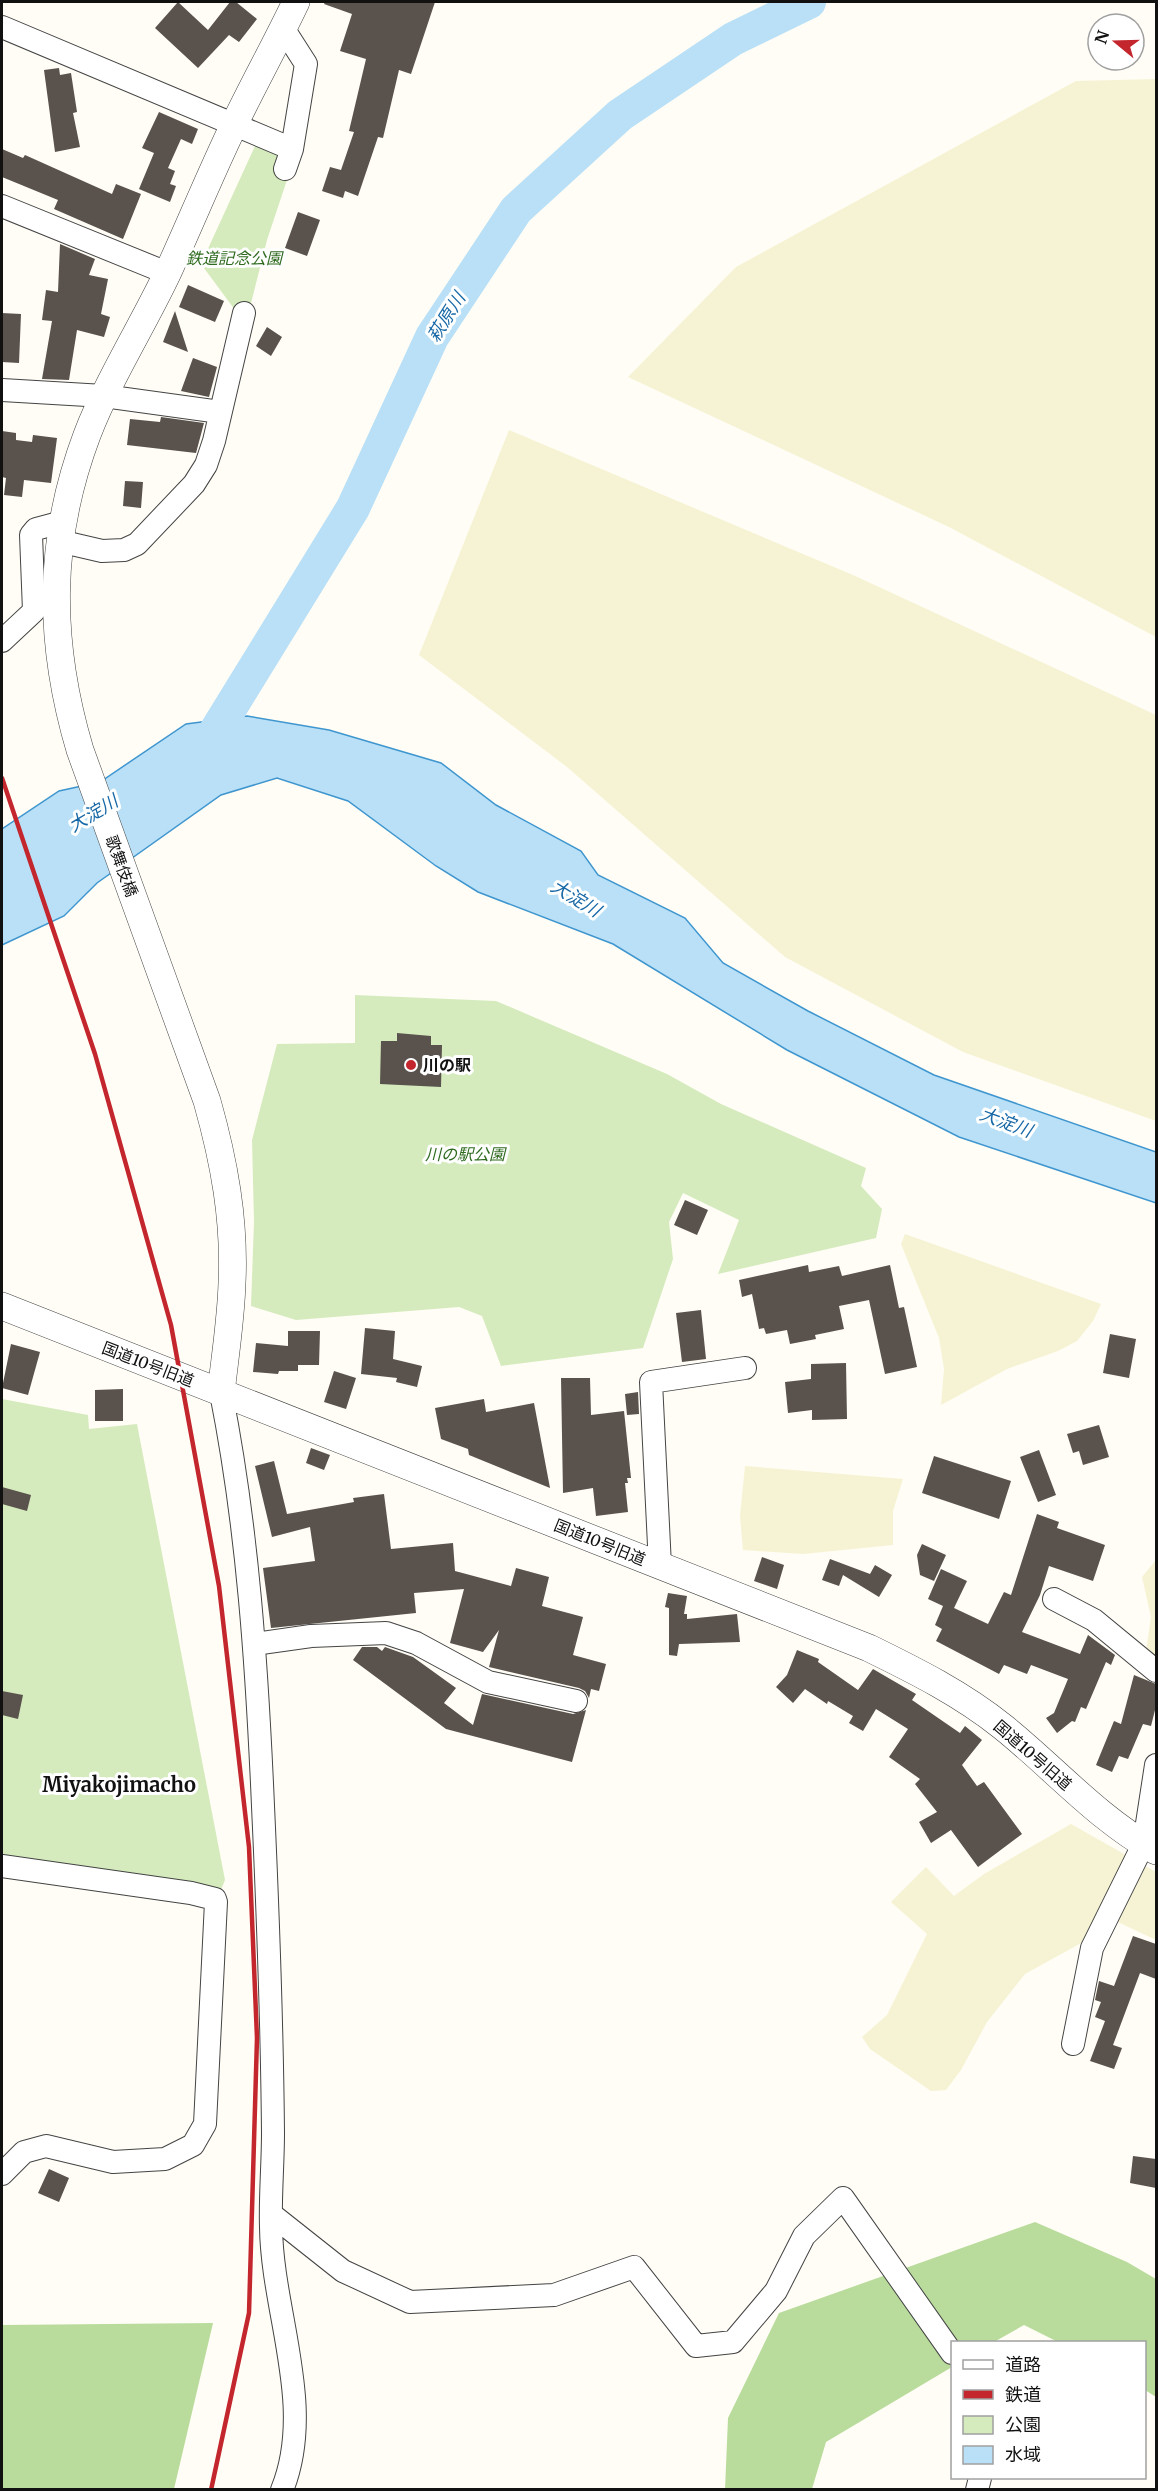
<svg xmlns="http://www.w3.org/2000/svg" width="1158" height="2491" font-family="Merriweather,'Noto Sans JP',serif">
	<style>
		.farmland { fill: #f6f3d4 }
		.green { fill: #d5ebbd }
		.forest { fill: #b9dc9c }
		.water { fill: #b9e0f7; stroke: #3f96cf; stroke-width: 1.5 }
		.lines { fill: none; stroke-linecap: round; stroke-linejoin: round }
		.river { stroke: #b9e0f7; stroke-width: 34 }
		.building { fill: #5a524d }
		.minor-casing { stroke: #444; stroke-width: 24 }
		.tertiary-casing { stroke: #444; stroke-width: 28 }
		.minor { stroke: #fff; stroke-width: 22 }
		.tertiary { stroke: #fff; stroke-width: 27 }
		.rail { stroke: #c4262e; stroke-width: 4.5 }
		.poi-dot { fill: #c4262e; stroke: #fff; stroke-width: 2 }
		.labels { text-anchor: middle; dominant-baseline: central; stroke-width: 6; stroke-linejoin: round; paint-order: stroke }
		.park-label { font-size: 16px; font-style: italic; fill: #2f6b1f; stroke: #fff }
		.street-label { font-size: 16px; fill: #111; stroke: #fff }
		.poi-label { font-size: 16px; font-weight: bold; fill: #111; stroke: #fff; text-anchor: start }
		.water-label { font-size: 18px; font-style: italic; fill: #1768a6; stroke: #fff }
		.quarter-label { font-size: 20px; font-weight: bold; fill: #111; stroke: #fff }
	</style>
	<rect width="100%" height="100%" fill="#fffdf5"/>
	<path class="farmland" d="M 1156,79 L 1156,637 L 949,527 L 628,377 L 736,267 L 1076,81 Z
		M 509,430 L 853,575 L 1156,715 L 1156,1121 L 963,1052 L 785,957 L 567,767 L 419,655 Z
		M 905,1234 L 1101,1304 L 1093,1321 L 1077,1341 L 1058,1351 L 1007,1369 L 941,1405 L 944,1369 L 939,1338 L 901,1244 Z
		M 745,1466 L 903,1479 L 893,1511 L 893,1545 L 803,1554 L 743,1550 L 740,1516 Z
		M 1156,1560 L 1156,1662 L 1146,1651 L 1151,1617 L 1142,1577 Z
		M 1071,1824 L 1156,1872 L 1156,1940 L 1105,1916 L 1092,1937 L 1025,1974 L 987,2022 L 961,2070 L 946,2090 L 931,2091 L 870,2049 L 862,2037 L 887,2015 L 927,1934 L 891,1902 L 926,1867 L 954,1896 L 984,1874 Z"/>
	<path class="green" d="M 255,146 L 284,157 L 290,171 L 267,240 L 248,315 L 235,310 L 201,264 Z
		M 355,995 L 496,1001 L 667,1074 L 721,1104 L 866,1168 L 861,1186 L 882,1209 L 876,1238 L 718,1274 L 739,1220 L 683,1193 L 669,1222 L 673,1259 L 643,1348 L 501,1366 L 482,1316 L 459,1307 L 296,1320 L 251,1306 L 254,1222 L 252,1140 L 277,1044 L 355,1043 Z
		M 2,1399 L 88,1415 L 89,1429 L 137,1424 L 225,1880 L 216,1902 L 2,1866 Z"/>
	<path class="forest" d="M 1035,2222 L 1127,2262 L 1156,2279 L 1156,2397 L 1145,2390 L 1144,2342 L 1058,2342 L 1024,2325 L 994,2342 L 952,2342 L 952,2367 L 826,2442 L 812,2489 L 725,2490 L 728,2418 L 779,2313 Z
		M 213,2323 L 174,2489 L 2,2489 L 2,2325 Z"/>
	<path class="water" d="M 247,716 L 329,730 L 441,763 L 496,805 L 581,851 L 598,875 L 685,918 L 723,963 L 808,1011 L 934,1075 L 1156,1152 L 1156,1203 L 959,1137 L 787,1050 L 613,944 L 478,892 L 436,866 L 348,801 L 277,778 L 221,795 L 97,883 L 64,916 L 2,945 L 2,829 L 59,791 L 100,782 L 186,724 Z"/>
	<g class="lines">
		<path class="river" d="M 208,744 L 353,508 L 432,337 L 516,210 L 620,115 L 733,39 L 809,2"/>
	</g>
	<path class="building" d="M 178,2 L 208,30 L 230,2 L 236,2 L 257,19 L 239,42 L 229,35 L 198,68 L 155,28 Z
		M 325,2 L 435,2 L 411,74 L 399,70 L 383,138 L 378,137 L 358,196 L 345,191 L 343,198 L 322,191 L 330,167 L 341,170 L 354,132 L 349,131 L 366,59 L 340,51 L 352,14 L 324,4 Z
		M 59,68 L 60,75 L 71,73 L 77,112 L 73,113 L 80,147 L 55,152 L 44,70 Z
		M 159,112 L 198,129 L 192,144 L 181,139 L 168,168 L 175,171 L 170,184 L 176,186 L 170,202 L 139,189 L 154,153 L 142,148 Z
		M 2,149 L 23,158 L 25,155 L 112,194 L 116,184 L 141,194 L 123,239 L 54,209 L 58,200 L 2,177 Z
		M 298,212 L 320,220 L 307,256 L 285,248 Z
		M 60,244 L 95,259 L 89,275 L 108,279 L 101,314 L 110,317 L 104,337 L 77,330 L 69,380 L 42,379 L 52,321 L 42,320 L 46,290 L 58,292 Z
		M 188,285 L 224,301 L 215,322 L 179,307 Z
		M 175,311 L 188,352 L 163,342 Z
		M 2,313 L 21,314 L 19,363 L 2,362 Z
		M 267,327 L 282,337 L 271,356 L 256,346 Z
		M 193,358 L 217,367 L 209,397 L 181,391 Z
		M 161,417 L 204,423 L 196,453 L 127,445 L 130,419 L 160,422 Z
		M 2,431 L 16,433 L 16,440 L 32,442 L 33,435 L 57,438 L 51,483 L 24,480 L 22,497 L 4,495 L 6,478 L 2,477 Z
		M 125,481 L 143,482 L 141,508 L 123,506 Z
		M 397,1033 L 431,1036 L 431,1045 L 442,1045 L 441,1087 L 380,1084 L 381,1041 L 397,1041 Z
		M 685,1200 L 708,1210 L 697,1235 L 674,1225 Z
		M 808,1265 L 809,1272 L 839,1266 L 842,1276 L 890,1265 L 899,1308 L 904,1307 L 917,1367 L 885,1374 L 869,1300 L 839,1306 L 844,1329 L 815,1335 L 816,1339 L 790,1344 L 787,1330 L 766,1334 L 764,1328 L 759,1329 L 752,1294 L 742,1297 L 739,1280 Z
		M 701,1310 L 706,1359 L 682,1362 L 676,1313 Z
		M 365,1328 L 395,1331 L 393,1359 L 422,1366 L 417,1387 L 396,1382 L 397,1378 L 361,1374 Z
		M 288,1331 L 320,1331 L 319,1365 L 298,1365 L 298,1371 L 279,1371 L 278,1374 L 253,1372 L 256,1343 L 288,1346 Z
		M 1110,1334 L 1136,1339 L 1129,1378 L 1103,1373 Z
		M 11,1344 L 40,1352 L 28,1395 L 2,1388 Z
		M 846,1363 L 847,1419 L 812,1420 L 812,1410 L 788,1413 L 785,1382 L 811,1379 L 811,1364 Z
		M 334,1371 L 356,1378 L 346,1409 L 324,1402 Z
		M 561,1378 L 590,1378 L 591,1415 L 624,1411 L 631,1478 L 627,1478 L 628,1483 L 625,1483 L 628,1512 L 596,1516 L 593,1488 L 563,1493 Z
		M 123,1389 L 123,1421 L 95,1421 L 95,1390 Z
		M 638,1392 L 639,1414 L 627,1415 L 625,1394 Z
		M 484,1399 L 486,1412 L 534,1403 L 550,1488 L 469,1455 L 468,1449 L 441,1439 L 435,1408 Z
		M 1099,1425 L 1109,1457 L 1083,1465 L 1079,1451 L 1073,1453 L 1067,1434 Z
		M 311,1448 L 330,1455 L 324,1470 L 306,1463 Z
		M 1039,1450 L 1056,1495 L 1038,1502 L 1020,1457 Z
		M 934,1456 L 1011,1481 L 999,1519 L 922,1493 Z
		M 274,1461 L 287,1514 L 354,1502 L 353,1498 L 384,1494 L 391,1549 L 453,1543 L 455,1571 L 511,1586 L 516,1568 L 549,1577 L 542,1606 L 583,1617 L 573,1655 L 606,1664 L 599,1691 L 591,1689 L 589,1698 L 585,1691 L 579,1688 L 489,1667 L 499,1630 L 483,1652 L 450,1643 L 464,1589 L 414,1593 L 416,1613 L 271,1628 L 263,1568 L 315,1561 L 310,1527 L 272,1537 L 255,1466 Z
		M 2,1487 L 31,1495 L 27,1511 L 2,1504 Z
		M 1037,1514 L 1059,1522 L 1057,1528 L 1105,1545 L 1093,1581 L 1049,1566 L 1040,1595 L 1022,1632 L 1080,1654 L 1088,1635 L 1115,1655 L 1111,1665 L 1106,1662 L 1086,1709 L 1081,1707 L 1075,1722 L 1072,1721 L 1057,1733 L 1046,1718 L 1054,1713 L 1068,1679 L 1031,1665 L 1027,1674 L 1004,1665 L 999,1674 L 936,1641 L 942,1629 L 935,1625 L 943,1606 L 928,1599 L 941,1569 L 967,1581 L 954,1608 L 988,1624 L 1004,1592 L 1011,1595 Z
		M 922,1544 L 946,1555 L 934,1581 L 920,1575 L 917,1555 Z
		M 762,1557 L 784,1565 L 777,1589 L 754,1581 Z
		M 830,1559 L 870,1574 L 875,1565 L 892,1575 L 879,1597 L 843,1575 L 839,1586 L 822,1580 Z
		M 668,1593 L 687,1596 L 684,1614 L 687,1614 L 687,1619 L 737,1614 L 740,1642 L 679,1644 L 677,1656 L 669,1655 L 669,1608 L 665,1607 Z
		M 362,1647 L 377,1647 L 382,1651 L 385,1647 L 413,1657 L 456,1688 L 444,1703 L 473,1725 L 482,1694 L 573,1714 L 586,1710 L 572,1762 L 446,1729 L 353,1660 Z
		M 797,1650 L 819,1659 L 818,1662 L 858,1690 L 873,1669 L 916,1694 L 912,1700 L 960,1733 L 965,1726 L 982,1740 L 962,1765 L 977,1786 L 984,1782 L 1022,1834 L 978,1867 L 951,1830 L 931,1843 L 919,1822 L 937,1812 L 915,1784 L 920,1779 L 889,1757 L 908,1729 L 876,1709 L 863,1731 L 849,1723 L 853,1716 L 828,1701 L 827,1704 L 805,1689 L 793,1703 L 776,1687 L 787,1675 Z
		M 1134,1675 L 1156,1684 L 1156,1706 L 1151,1726 L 1143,1724 L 1128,1759 L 1119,1756 L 1112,1772 L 1096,1765 L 1114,1721 L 1121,1724 Z
		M 2,1691 L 23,1695 L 18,1719 L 2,1715 Z
		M 1133,1936 L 1156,1944 L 1156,1979 L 1140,1973 L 1113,2045 L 1122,2048 L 1114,2069 L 1090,2061 L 1105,2021 L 1095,2017 L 1101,2002 L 1095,2000 L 1099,1981 L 1114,1986 Z
		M 1133,2156 L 1156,2159 L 1156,2188 L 1130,2183 Z
		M 49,2169 L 69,2178 L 59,2202 L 38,2193 Z"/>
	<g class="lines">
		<g class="minor-casing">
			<path id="minor" d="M 2,27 L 292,149
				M 283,28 L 306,64 L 292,149 L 285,169
				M 2,206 L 167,273
				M 2,390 L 104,396 L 220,412
				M 59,541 L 102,551 L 124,550 L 137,544 L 194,484 L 206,465 L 214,441 L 244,313
				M 2,641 L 34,611 L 31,535 L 36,529 L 62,522
				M 221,1393 C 248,1529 257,1667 263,1806 C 268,1915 272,2024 273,2133 C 273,2164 270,2196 271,2227 C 272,2313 316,2406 282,2490
				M 660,1566 L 651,1382 L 745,1368
				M 1054,1599 L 1094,1620 L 1156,1671
				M 254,1644 L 311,1636 L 386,1633 L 416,1643 L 488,1682 L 576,1701
				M 2,1866 L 191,1893 L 215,1899 L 216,1902 L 205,2124 L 193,2145 L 165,2159 L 113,2162 L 46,2146 L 24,2152 L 2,2174
				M 1073,2044 L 1092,1948 L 1144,1843 L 1156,1765
				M 271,2214 L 343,2271 L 410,2302 L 554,2295 L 634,2267 L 696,2346 L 733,2342 L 776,2291 L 804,2236 L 843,2198 L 952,2353
				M 977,2490 L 980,2478"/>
		</g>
		<g class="tertiary-casing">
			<path id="tertiary" d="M 2,1306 L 869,1648 C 916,1671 962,1694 1003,1727 C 1054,1768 1098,1819 1156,1851
				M 221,1393 C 225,1356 231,1319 232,1283 C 235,1220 224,1161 207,1101 L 80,750 C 48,642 47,541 87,435 C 109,378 142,327 168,272 C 190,224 210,175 233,127 C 253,85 276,44 296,2"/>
		</g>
		<use href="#minor" class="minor"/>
		<use href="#tertiary" class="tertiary"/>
		<path class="rail" d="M 2,778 L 95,1054 L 171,1325 L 219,1586 L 249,1847 L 257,2038 L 249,2313 L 211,2490"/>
	</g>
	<circle class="poi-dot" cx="411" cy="1065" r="6"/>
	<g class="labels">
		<g class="park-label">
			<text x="234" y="258">鉄道記念公園</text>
			<text x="465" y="1154">川の駅公園</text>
		</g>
		<g class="street-label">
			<text transform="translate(122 866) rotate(70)">歌舞伎橋</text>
			<text transform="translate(148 1364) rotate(21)">国道10号旧道</text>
			<text transform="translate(600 1542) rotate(22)">国道10号旧道</text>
			<text transform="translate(1033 1755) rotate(41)">国道10号旧道</text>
		</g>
		<g class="poi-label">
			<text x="423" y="1065">川の駅</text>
		</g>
		<g class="water-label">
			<text transform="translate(446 317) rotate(-58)">萩原川</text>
			<text transform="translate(93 813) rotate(-31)">大淀川</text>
			<text transform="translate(576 898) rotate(31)">大淀川</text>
			<text transform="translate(1006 1122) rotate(20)">大淀川</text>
		</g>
		<g class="quarter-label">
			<text x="119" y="1784">Miyakojimacho</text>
		</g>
	</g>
	<rect width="1158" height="2491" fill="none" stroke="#111111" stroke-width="6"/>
	<rect x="951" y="2341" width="195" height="138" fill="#ffffff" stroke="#a0a0a0" stroke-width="1.5"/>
	<rect x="963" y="2360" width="30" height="9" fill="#ffffff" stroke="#a0a0a0" stroke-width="1.5"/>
	<text x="1005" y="2371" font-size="18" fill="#111111">道路</text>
	<rect x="963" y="2390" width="30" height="9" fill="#c4262e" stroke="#a0a0a0" stroke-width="1.5"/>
	<text x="1005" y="2401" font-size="18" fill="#111111">鉄道</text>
	<rect x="963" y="2416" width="30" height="18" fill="#d5ebbd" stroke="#a0a0a0" stroke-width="1.5"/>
	<text x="1005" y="2431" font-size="18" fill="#111111">公園</text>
	<rect x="963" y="2446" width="30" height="18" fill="#b9e0f7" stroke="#a0a0a0" stroke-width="1.5"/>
	<text x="1005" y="2461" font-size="18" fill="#111111">水域</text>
	<g transform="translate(1116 42) rotate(289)"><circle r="28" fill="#ffffff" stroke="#a0a0a0" stroke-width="1.5"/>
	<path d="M0-4.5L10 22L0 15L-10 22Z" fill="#c4262e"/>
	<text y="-9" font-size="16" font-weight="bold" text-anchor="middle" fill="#111111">N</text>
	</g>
</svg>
